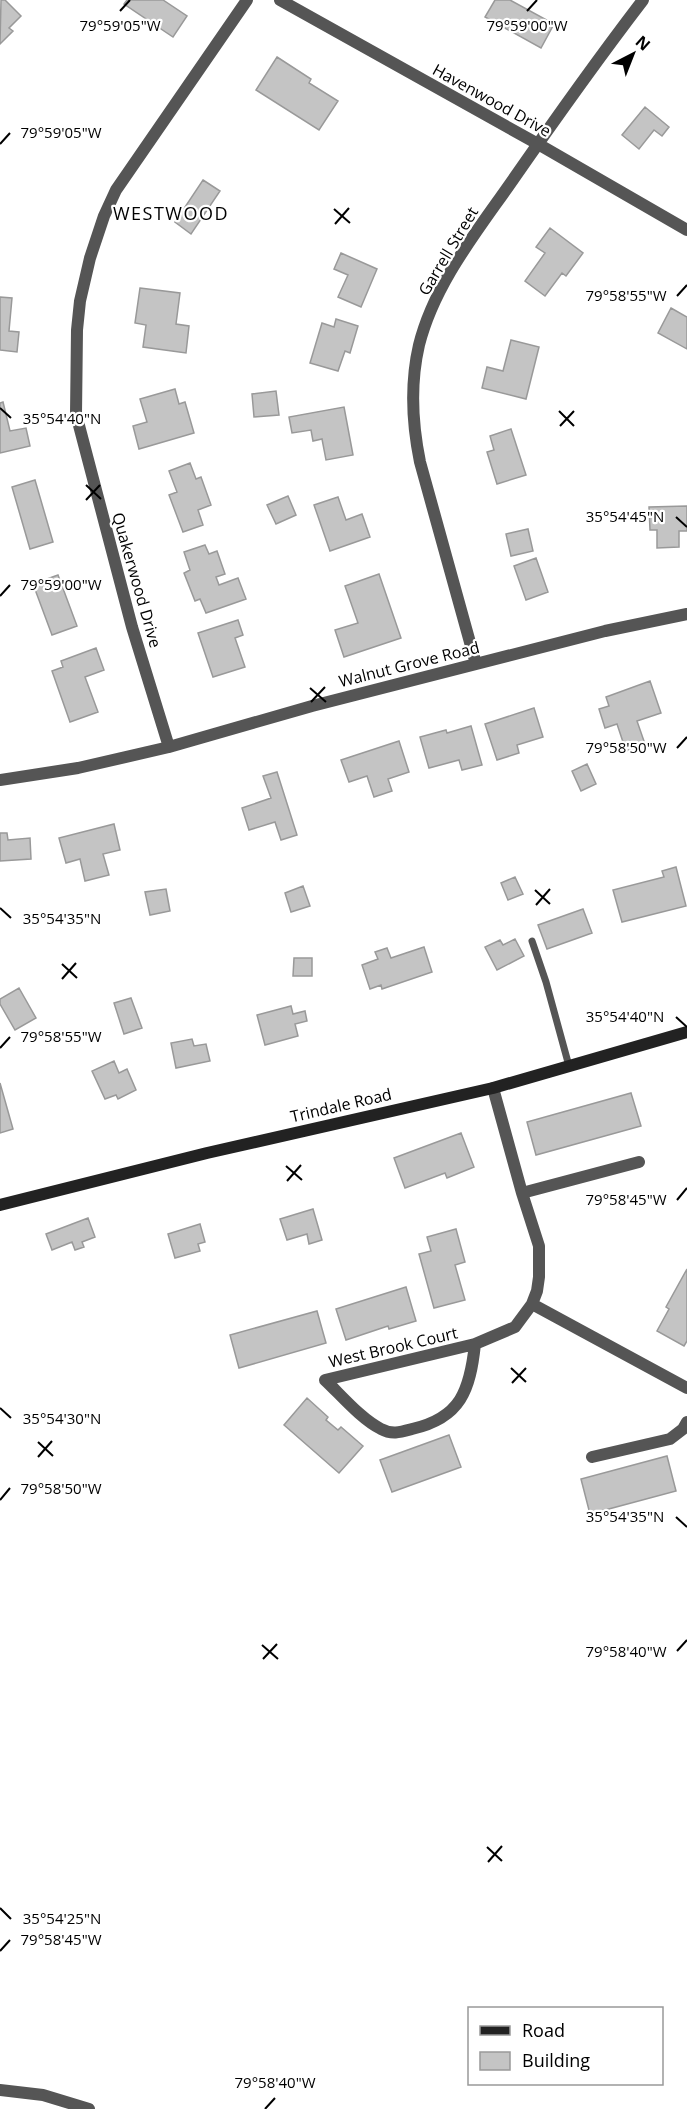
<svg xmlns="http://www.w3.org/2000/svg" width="687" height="2109" font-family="'Open Sans',sans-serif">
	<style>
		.building { fill: #c4c4c4; stroke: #999; stroke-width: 1.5 }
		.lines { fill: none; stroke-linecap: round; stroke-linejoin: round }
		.service { stroke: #555; stroke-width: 7 }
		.minor { stroke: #555; stroke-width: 12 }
		.secondary { stroke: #222; stroke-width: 12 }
		.ticks { fill: none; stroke: #000; stroke-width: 2 }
		.labels { text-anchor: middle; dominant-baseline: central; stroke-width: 4.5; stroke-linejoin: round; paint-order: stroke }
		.street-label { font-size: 16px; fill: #000; stroke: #fff }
		.neighbourhood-label { font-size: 18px; letter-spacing: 1.5px; fill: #000; stroke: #fff }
		.ticks-label { font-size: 15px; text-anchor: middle; fill: #000; stroke: #fff; stroke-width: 4.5; stroke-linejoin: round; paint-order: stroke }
	</style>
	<rect width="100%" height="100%" fill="#fff"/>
	<path class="building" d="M 1,0 L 5,0 L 21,16 L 9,28 L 13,31 L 0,44 Z
		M 127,0 L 163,0 L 187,16 L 173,37 L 124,4 Z
		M 495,0 L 510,0 L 554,24 L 541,48 L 485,17 Z
		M 277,57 L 311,79 L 309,83 L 338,101 L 319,130 L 256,90 Z
		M 645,107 L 669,127 L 662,136 L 654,130 L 639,149 L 622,135 Z
		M 203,180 L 220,191 L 191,234 L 175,222 Z
		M 550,228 L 583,253 L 566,276 L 562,273 L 545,296 L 525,281 L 545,253 L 536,247 Z
		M 341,253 L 377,269 L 361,307 L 338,297 L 348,275 L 334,269 Z
		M 140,288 L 180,293 L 176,324 L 189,326 L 186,353 L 143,347 L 146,325 L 135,323 Z
		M 0,297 L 12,298 L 9,331 L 19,332 L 17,352 L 0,350 Z
		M 671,308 L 687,317 L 687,349 L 658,333 Z
		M 336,319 L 358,326 L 350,353 L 345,351 L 338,371 L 310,363 L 322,323 L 334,327 Z
		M 511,340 L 539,347 L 526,399 L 482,388 L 487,367 L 503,371 Z
		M 175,389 L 179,404 L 185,402 L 194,433 L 139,449 L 133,426 L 147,422 L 140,399 Z
		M 276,391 L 279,415 L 254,417 L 252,394 Z
		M 3,402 L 10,431 L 26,428 L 30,446 L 0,453 L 0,403 Z
		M 344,407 L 353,455 L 326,460 L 322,439 L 313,441 L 311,430 L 292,433 L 289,417 Z
		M 511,429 L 526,475 L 497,484 L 487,452 L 494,450 L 490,436 Z
		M 190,463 L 196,479 L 201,477 L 211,505 L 198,510 L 203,525 L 183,532 L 169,495 L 177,492 L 169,471 Z
		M 35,480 L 53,542 L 30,549 L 12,487 Z
		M 288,496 L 296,515 L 276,524 L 267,505 Z
		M 338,497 L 346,520 L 362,514 L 370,537 L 330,551 L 314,505 Z
		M 687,506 L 687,531 L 679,531 L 679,547 L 657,548 L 657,530 L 650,530 L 649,507 Z
		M 528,529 L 533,551 L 511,556 L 506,534 Z
		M 205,545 L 209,554 L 217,551 L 225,574 L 216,577 L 219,585 L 238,578 L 246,599 L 206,613 L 200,599 L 195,601 L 184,573 L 190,570 L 184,552 Z
		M 536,558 L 548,592 L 526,600 L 514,566 Z
		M 379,574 L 401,638 L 344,657 L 335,630 L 358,623 L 345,586 Z
		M 58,575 L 77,626 L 52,635 L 33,584 Z
		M 238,620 L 243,635 L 235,638 L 245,667 L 213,677 L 198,633 Z
		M 96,648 L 104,670 L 85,677 L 98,712 L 70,722 L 52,671 L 63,667 L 61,661 Z
		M 650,681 L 661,713 L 637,721 L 645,744 L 626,751 L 617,724 L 605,728 L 599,709 L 609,706 L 606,697 Z
		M 534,708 L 543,737 L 517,745 L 519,753 L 497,760 L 485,724 Z
		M 471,726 L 482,765 L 462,770 L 459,760 L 429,768 L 420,737 L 446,730 L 447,733 Z
		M 399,741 L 409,772 L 388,779 L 392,791 L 374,797 L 367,776 L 349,782 L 341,760 Z
		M 587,764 L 596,784 L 581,791 L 572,771 Z
		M 277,772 L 297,835 L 281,840 L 275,822 L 249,830 L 242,808 L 271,798 L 263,776 Z
		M 114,824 L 120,850 L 103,854 L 109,875 L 85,881 L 80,859 L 66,863 L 59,838 Z
		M 0,833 L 7,833 L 8,840 L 30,838 L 31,859 L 0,861 Z
		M 676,867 L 686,906 L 622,922 L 613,890 L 664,877 L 662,871 Z
		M 515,877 L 523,894 L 508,900 L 501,883 Z
		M 303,886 L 310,906 L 291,912 L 285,893 Z
		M 166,889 L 170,911 L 150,915 L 145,892 Z
		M 583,909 L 592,933 L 547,949 L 538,925 Z
		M 515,939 L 524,956 L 497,970 L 485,947 L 500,940 L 503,945 Z
		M 424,947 L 432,972 L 382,989 L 381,985 L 370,989 L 362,965 L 378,959 L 375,952 L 387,948 L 391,958 Z
		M 294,958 L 312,958 L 312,976 L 293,976 Z
		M 19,988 L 36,1018 L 15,1030 L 0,1004 L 0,999 Z
		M 131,998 L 142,1028 L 124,1034 L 114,1003 Z
		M 291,1006 L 293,1014 L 305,1011 L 307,1021 L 295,1024 L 298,1036 L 265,1045 L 257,1015 Z
		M 192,1039 L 194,1046 L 206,1044 L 210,1061 L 176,1068 L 171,1043 Z
		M 114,1061 L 119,1073 L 127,1069 L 136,1090 L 118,1099 L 116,1095 L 105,1099 L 92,1071 Z
		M 0,1083 L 13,1129 L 0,1133 Z
		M 631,1093 L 641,1126 L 536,1155 L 527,1122 Z
		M 461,1133 L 474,1167 L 447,1178 L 445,1173 L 405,1188 L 394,1158 Z
		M 313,1209 L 322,1240 L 309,1244 L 307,1234 L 287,1240 L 280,1219 Z
		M 88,1218 L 95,1237 L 82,1242 L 84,1247 L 75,1250 L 72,1242 L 52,1250 L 46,1234 Z
		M 200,1224 L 205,1242 L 198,1244 L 200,1251 L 175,1258 L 168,1234 Z
		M 456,1229 L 465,1262 L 455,1265 L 465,1300 L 434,1308 L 419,1254 L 431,1251 L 427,1237 Z
		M 687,1269 L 687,1341 L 684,1346 L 657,1331 L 669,1309 L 666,1307 Z
		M 406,1287 L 416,1321 L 389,1329 L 388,1326 L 346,1340 L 336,1309 Z
		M 317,1311 L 326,1343 L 239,1368 L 230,1335 Z
		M 307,1398 L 328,1417 L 326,1420 L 338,1430 L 341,1427 L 363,1446 L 339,1473 L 284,1425 Z
		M 449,1435 L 461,1467 L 392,1492 L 380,1460 Z
		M 667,1456 L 676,1491 L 590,1514 L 581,1479 Z"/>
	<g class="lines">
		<path class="service" d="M 532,941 L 546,982 L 569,1066"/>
		<path class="minor" d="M 280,0 L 538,144 L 687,230
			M 476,664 L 420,462 C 412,423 410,384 419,345 C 434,285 475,234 510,184 C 553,122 597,60 643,0
			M 169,747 L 132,627 L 76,414 L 77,330 L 80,301 L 90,258 L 104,216 L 116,190 L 247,0
			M 0,780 L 78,768 L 169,747 L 312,706 L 605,631 L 687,614
			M 522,1193 L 639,1162
			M 532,1304 L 687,1388
			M 475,1344 C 470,1390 461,1418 412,1429 C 401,1432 392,1435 381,1429 C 361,1419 341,1395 325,1380 Z
			M 475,1344 L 515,1327 L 532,1304 L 537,1291 L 539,1277 L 539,1246 L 522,1193 L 493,1088
			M 592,1457 L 670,1439 L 683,1429 L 687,1422
			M 0,2090 L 43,2095 L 89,2109"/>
		<path class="secondary" d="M 0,1205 L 207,1153 L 493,1088 L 687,1032"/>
	</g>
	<path class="ticks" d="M 120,11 L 130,0M 527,11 L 537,0M 0,144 L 10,133M 334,209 L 350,223M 335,224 L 349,208M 677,296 L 687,285M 0,408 L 11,418M 559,411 L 574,426M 560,426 L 574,411M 86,485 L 101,499M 86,500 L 100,485M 676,517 L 687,527M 0,596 L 10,585M 310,688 L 326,702M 311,702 L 325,687M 677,748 L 687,737M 535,890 L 550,904M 536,905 L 550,889M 0,908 L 11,918M 62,964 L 77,978M 62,979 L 76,963M 676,1017 L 687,1027M 0,1048 L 10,1037M 286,1166 L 302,1180M 287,1181 L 301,1165M 677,1200 L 687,1188M 511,1368 L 526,1382M 512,1383 L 526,1368M 0,1408 L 11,1418M 38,1442 L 53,1456M 38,1457 L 52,1441M 0,1500 L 10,1488M 676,1517 L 687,1527M 262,1645 L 278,1659M 677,1651 L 687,1640M 263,1659 L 277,1644M 487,1847 L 502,1861M 488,1862 L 502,1846M 0,1908 L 11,1919M 0,1951 L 10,1940M 265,2109 L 275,2098"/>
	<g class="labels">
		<g class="street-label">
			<text transform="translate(492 100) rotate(29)">Havenwood Drive</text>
			<text transform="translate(448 251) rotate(-59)">Garrell Street</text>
			<text transform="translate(137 580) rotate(74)">Quakerwood Drive</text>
			<text transform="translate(409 664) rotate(-14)">Walnut Grove Road</text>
			<text transform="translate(341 1105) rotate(-13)">Trindale Road</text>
			<text transform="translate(393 1347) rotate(-13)">West Brook Court</text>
		</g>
		<g class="neighbourhood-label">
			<text x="171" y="213">WESTWOOD</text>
		</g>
	</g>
	<g class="ticks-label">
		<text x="120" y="31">79°59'05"W</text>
		<text x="527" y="31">79°59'00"W</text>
		<text x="61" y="138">79°59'05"W</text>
		<text x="626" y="301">79°58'55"W</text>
		<text x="62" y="424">35°54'40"N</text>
		<text x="625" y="522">35°54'45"N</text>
		<text x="61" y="590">79°59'00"W</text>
		<text x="626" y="753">79°58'50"W</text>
		<text x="62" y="924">35°54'35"N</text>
		<text x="625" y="1022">35°54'40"N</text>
		<text x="61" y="1042">79°58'55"W</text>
		<text x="626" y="1205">79°58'45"W</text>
		<text x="62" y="1424">35°54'30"N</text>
		<text x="61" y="1494">79°58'50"W</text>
		<text x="625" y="1522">35°54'35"N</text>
		<text x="626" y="1657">79°58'40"W</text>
		<text x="62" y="1924">35°54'25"N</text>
		<text x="61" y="1945">79°58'45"W</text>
		<text x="275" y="2088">79°58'40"W</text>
	</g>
	<rect x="468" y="2007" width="195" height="78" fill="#ffffff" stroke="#999999" stroke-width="1.5"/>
	<rect x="480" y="2026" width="30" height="9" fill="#222222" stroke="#999999" stroke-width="1.5"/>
	<text x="522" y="2037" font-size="18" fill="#000000">Road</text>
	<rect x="480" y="2052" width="30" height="18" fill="#c4c4c4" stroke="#999999" stroke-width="1.5"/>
	<text x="522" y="2067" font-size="18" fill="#000000">Building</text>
	<g transform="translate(633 54) rotate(42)" stroke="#ffffff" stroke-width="4.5" paint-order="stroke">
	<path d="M0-4.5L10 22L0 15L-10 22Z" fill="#000000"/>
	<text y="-9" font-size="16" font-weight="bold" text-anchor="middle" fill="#000000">N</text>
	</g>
</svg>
